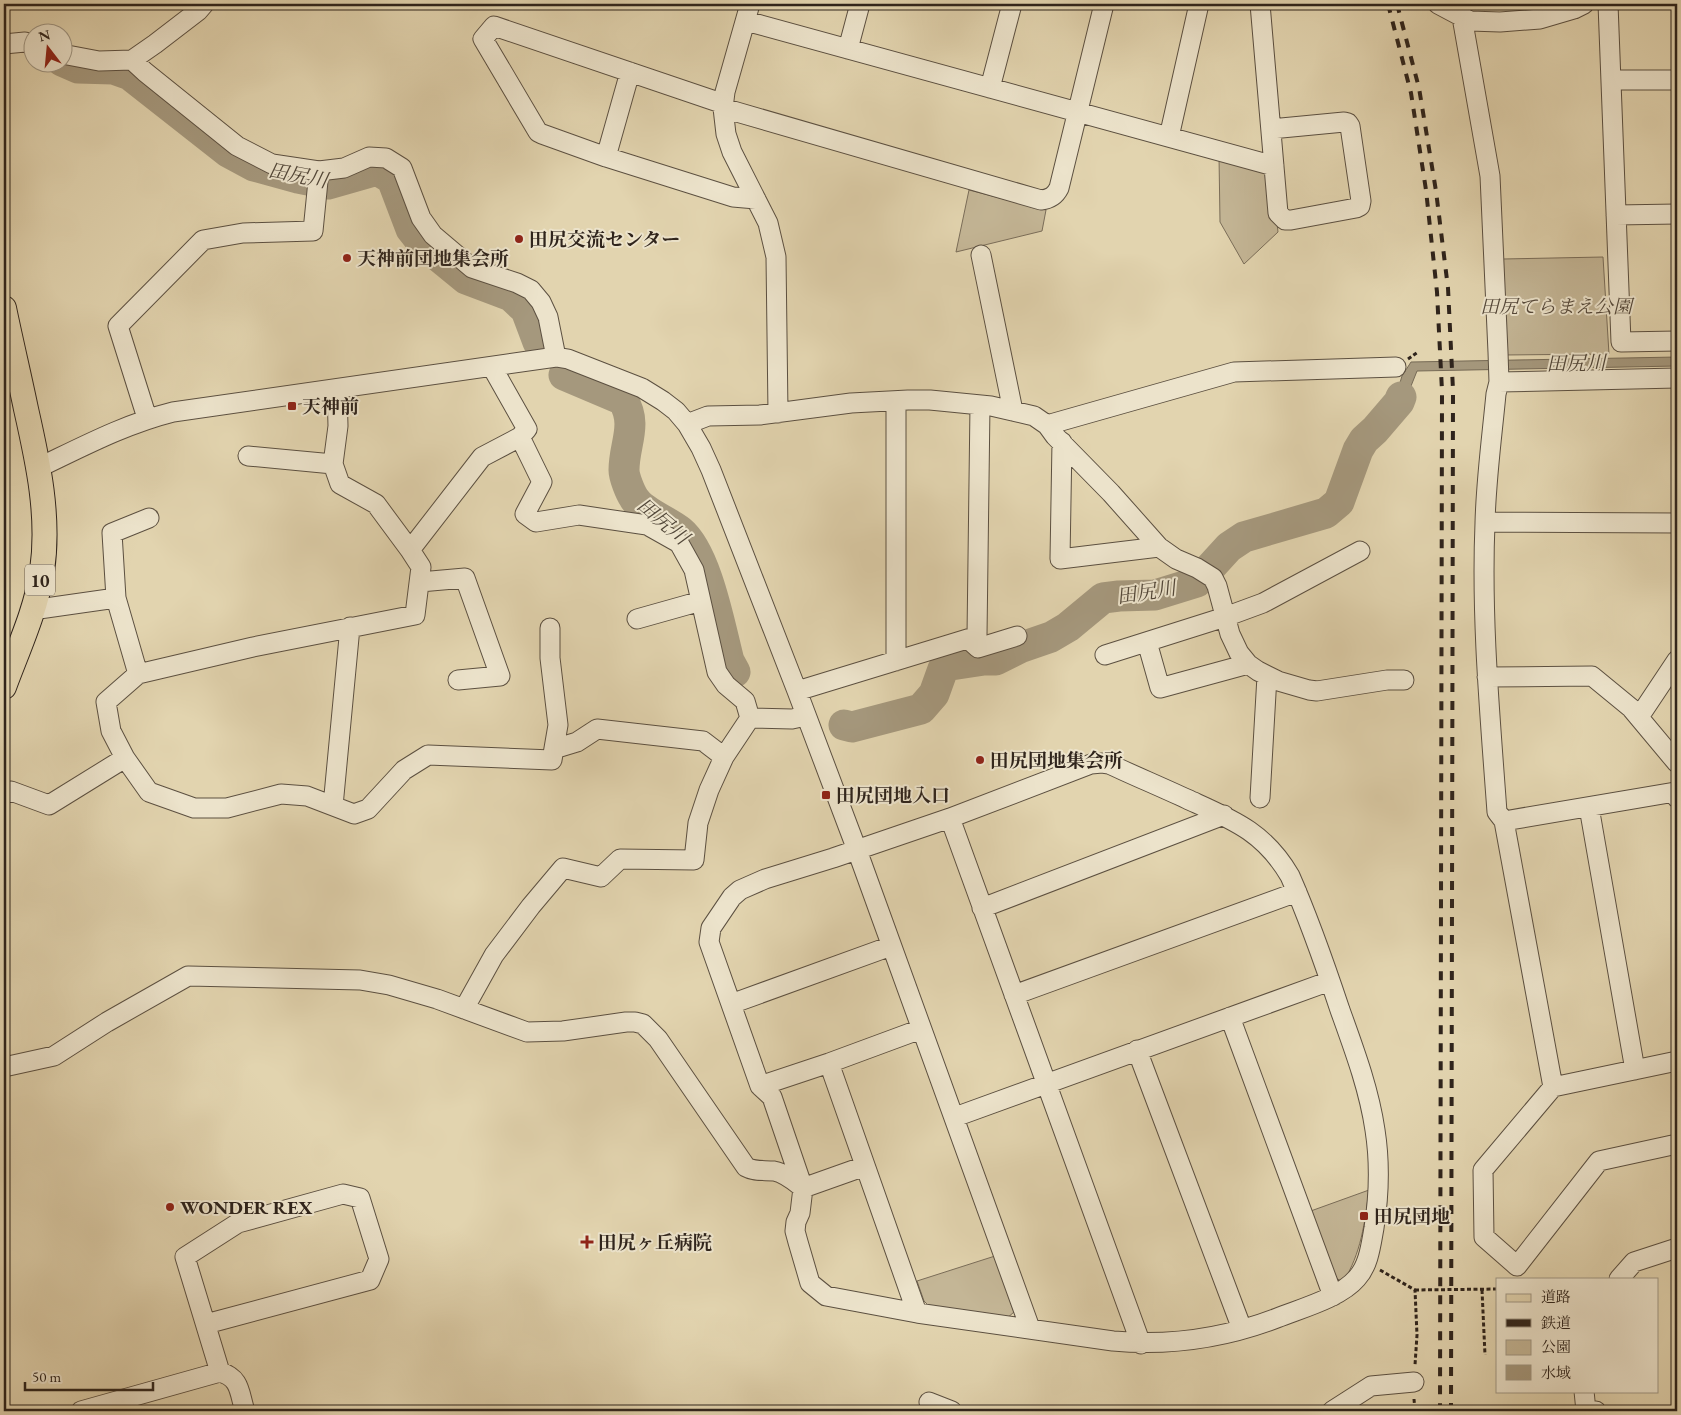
<svg xmlns="http://www.w3.org/2000/svg" width="1681" height="1415" font-family="'EB Garamond','Noto Serif JP',serif">
	<style>
		.green { fill: #c4b696; stroke: #7a6d59 }
		.water { fill: #a5987d; stroke: #766a56 }
		.lines { fill: none; stroke-linecap: round; stroke-linejoin: round }
		.river { stroke: #a5987d; stroke-width: 31 }
		.minor-casing { stroke: #5c5041; stroke-width: 21 }
		.major-casing { stroke: #2f241c; stroke-width: 26 }
		.path { stroke: #2f241c; stroke-width: 3; stroke-dasharray: 4 2.5; stroke-linecap: butt }
		.minor { stroke: #ece3cb; stroke-width: 19 }
		.major { stroke: #e2d4af; stroke-width: 24 }
		.rail { stroke: #2f241c; stroke-width: 4; stroke-dasharray: 9 9; stroke-linecap: butt }
		.path-bridge { stroke: #2f241c; stroke-width: 3; stroke-dasharray: 4 2.5; stroke-linecap: butt }
		.poi-dot { fill: #8f2418; stroke: #ece3cb; stroke-width: 2 }
		.labels { text-anchor: middle; dominant-baseline: central; stroke-width: 4; stroke-linejoin: round; paint-order: stroke }
		.shield { fill: #ece3cb; stroke: #685d50; stroke-width: 1 }
		.shield-label { font-size: 18px; font-weight: bold; fill: #2f241c }
		.poi-label { font-size: 19px; font-weight: bold; fill: #2f241c; stroke: #ece3cb; text-anchor: start }
		.park-label { font-size: 19px; font-style: italic; fill: #54483a; stroke: #ece3cb }
		.water-label { font-size: 20px; font-style: italic; fill: #524739; stroke: #ece3cb }
	</style>
	<rect width="100%" height="100%" fill="#e2d4af"/>
	<filter id="stains"><feTurbulence type="fractalNoise" baseFrequency=".004" numOctaves="4"/><feColorMatrix values="0 0 0 0 .2 0 0 0 0 .09 0 0 0 0 .02 0 0 0 .5 -.17"/></filter>
	<radialGradient id="worn" r=".72"><stop offset=".6" stop-color="#630" stop-opacity="0"/><stop offset="1" stop-color="#630" stop-opacity=".3"/></radialGradient>
	<path class="green" d="M 1219,156 L 1271,168 L 1278,232 L 1244,264 L 1220,222 Z
		M 969,190 L 1046,210 L 1042,231 L 956,252 Z
		M 1603,257 L 1609,354 L 1503,355 L 1503,259 Z
		M 1369,1190 C 1365,1222 1361,1254 1343,1282 L 1334,1277 L 1308,1212 Z
		M 995,1256 L 1014,1312 L 1006,1319 L 931,1308 L 924,1301 L 917,1281 Z"/>
	<path class="water" d="M 1677,357 L 1677,366 L 1417,371 L 1403,406 L 1379,433 L 1371,426 L 1395,399 L 1402,376 L 1411,362 Z"/>
	<g class="lines">
		<path class="river" d="M 62,61 L 78,68 L 113,69 L 130,75 L 228,152 L 254,166 L 298,178 L 328,184 L 377,170 L 392,179 L 411,229 L 422,243 L 466,279 L 511,296 L 526,310 L 538,342
			M 564,375 L 623,400 C 638,425 624,444 624,470 C 624,477 630,492 634,498 C 642,512 668,521 680,531 C 707,553 720,627 729,661 L 735,672
			M 844,725 L 852,727 L 921,709 L 934,694 L 943,669 L 951,665 L 984,660 L 996,660 L 1022,647 L 1051,637 L 1068,627 L 1103,598 L 1119,596 L 1155,595 L 1197,582 L 1229,547 L 1244,537 L 1326,513 L 1339,502 L 1358,450 L 1364,440 L 1375,430 L 1399,402 L 1401,397"/>
		<g class="minor-casing">
			<path id="minor" d="M 750,4 L 725,92 L 723,108 L 726,134 L 732,152 L 768,223 L 776,257 L 778,413
				M 1260,4 L 1278,213 L 1285,220 L 1291,220 L 1356,208 L 1360,206 L 1361,201 L 1350,126 L 1348,123 L 1344,122 L 1271,129
				M 1438,4 L 1470,21 L 1500,22 L 1540,19 L 1574,9 L 1584,4
				M 1608,4 L 1621,342 L 1677,341
				M 1462,17 L 1490,176 L 1498,352 L 1499,382 L 1496,394 C 1492,436 1486,480 1485,523 C 1481,619 1490,715 1497,812 L 1504,821 L 1553,1087
				M 746,21 L 1274,166
				M 4,44 L 25,42 L 32,45
				M 848,49 L 860,4
				M 62,54 L 99,61 L 132,60 L 155,44 L 198,11 L 204,4
				M 132,60 L 145,72 L 237,146 L 272,164 L 319,171 L 344,168 L 369,157 L 386,158 L 402,168 L 421,218 L 433,235 L 472,268 L 517,283 L 531,290 L 541,302 L 548,317 L 556,357
				M 1611,80 L 1677,80
				M 990,88 L 1012,4
				M 724,104 L 494,26 L 483,39 L 538,132 L 542,134 L 606,157 L 733,197 L 756,199
				M 723,108 L 1041,200 C 1050,199 1055,196 1059,188 L 1104,4
				M 1169,137 L 1199,4
				M 606,157 L 630,72
				M 1616,215 L 1677,214
				M 981,255 L 1013,411
				M 492,367 L 527,429 L 520,437
				M 1499,382 L 1677,378
				M 896,401 L 896,661
				M 147,418 L 118,326 L 203,240 L 243,233 L 313,231 L 319,171
				M 687,424 L 708,416 L 760,415 L 851,403 L 908,400 L 930,400 L 991,406 L 1034,416 L 1047,425 L 1055,436 L 1111,493 L 1159,547 L 1176,559 L 1197,568 L 1213,578 L 1217,586 L 1230,634 L 1239,653 L 1248,664 L 1258,671 L 1278,681 L 1309,690 L 1317,691 L 1387,680 L 1404,680
				M 1047,425 L 1234,372 L 1396,367
				M 1062,442 L 1060,559 L 1159,547
				M 248,456 L 333,464 L 340,484 L 376,504 L 410,550
				M 333,464 L 338,426 L 337,389
				M 38,468 C 82,447 125,424 173,412 L 556,357 L 568,359 L 642,388 L 663,401 L 676,411 L 687,424 L 701,448 L 711,470 L 797,691 L 857,850 L 1030,1328
				M 1485,522 L 1677,523
				M 420,582 L 465,578 L 500,676 L 458,680
				M 32,610 L 116,598
				M 637,619 L 701,601
				M 968,639 L 978,648 L 1017,636
				M 1147,642 L 1160,688 L 1248,664
				M 1105,655 L 1225,617 L 1263,603 L 1360,551
				M 138,674 L 116,598 L 112,533 L 149,518
				M 1487,677 L 1592,676 L 1631,708 L 1677,763
				M 797,691 L 977,636 L 980,405
				M 1639,717 L 1677,660
				M 750,718 L 792,719 L 806,716
				M 554,749 L 577,742 L 597,729 L 703,741 L 724,757
				M 125,758 L 149,792 L 194,808 L 227,808 L 281,794 L 307,796 L 354,814 L 368,809 L 404,770 L 428,755 L 552,760 L 558,725 L 550,658 L 550,628
				M 1102,763 L 1109,764 C 1135,776 1161,787 1187,799 C 1231,819 1264,831 1290,876 C 1309,919 1325,965 1340,1010 C 1354,1049 1369,1089 1375,1130 C 1380,1162 1379,1196 1374,1228 C 1371,1244 1369,1265 1357,1278 C 1340,1298 1302,1308 1277,1318 C 1225,1338 1168,1346 1113,1341 L 917,1313 L 826,1296 L 810,1283 L 798,1242 L 795,1231 L 796,1222 L 800,1213 L 803,1188 L 772,1097 L 760,1086 L 709,942 L 711,928 L 732,897 L 740,890 L 765,879 L 833,858 L 950,818 L 1091,764 Z
				M 4,794 L 11,791 L 49,805 L 125,758 L 111,731 L 106,702 L 138,674 L 253,647 L 415,615 L 421,567 L 410,550 L 482,457 L 520,437 L 542,482 L 525,514 L 536,522 L 579,515 L 647,525 L 679,543 L 694,570 L 717,672 L 726,685 L 745,701 L 750,718 L 724,757 L 709,790 L 698,823 L 694,860 L 620,859 L 601,877 L 563,868 L 531,906 L 494,955 L 464,1009
				M 1260,798 L 1267,676
				M 333,806 L 350,627
				M 1589,807 L 1635,1070
				M 950,818 L 1141,1344
				M 1504,821 L 1675,792 L 1677,798
				M 982,908 L 1224,815
				M 1014,995 L 1297,892
				M 731,1004 L 891,946
				M 1230,1017 L 1333,1296
				M 1137,1050 L 1242,1329
				M 1677,1061 L 1553,1087 L 1483,1170 L 1484,1237 L 1517,1266 L 1599,1161 L 1677,1144
				M 829,1063 L 917,1313
				M 4,1067 L 54,1056 L 107,1022 L 188,976 L 360,980 L 389,985 L 437,999 L 527,1032 L 563,1031 L 626,1022 L 635,1022 L 643,1024 L 658,1039 L 746,1167 C 755,1172 764,1170 774,1171 C 785,1173 794,1181 803,1188 L 865,1166
				M 760,1086 L 829,1063 L 921,1029
				M 955,1117 L 1330,981
				M 1619,1279 L 1634,1262 L 1677,1248
				M 206,1324 L 370,1280 L 379,1259 L 360,1198 L 343,1194 L 238,1223 L 185,1257 L 220,1372
				M 1584,1391 L 1586,1411 L 1596,1411
				M 929,1402 L 952,1411
				M 81,1411 L 220,1372 C 241,1378 239,1393 245,1411
				M 1332,1411 L 1371,1386 L 1414,1382"/>
		</g>
		<g class="major-casing">
			<path id="major" d="M 4,308 C 11,342 19,375 26,409 C 38,462 50,517 42,571 C 36,611 18,649 4,687"/>
		</g>
		<path class="path" d="M 1408,359 L 1418,352
			M 1380,1270 L 1415,1290 L 1417,1335 L 1415,1365
			M 1482,1290 L 1485,1355
			M 1414,1399 L 1415,1411"/>
		<use href="#minor" class="minor"/>
		<use href="#major" class="major"/>
		<path class="rail" d="M 1388,4 L 1411,93 L 1426,190 L 1437,292 L 1442,391 L 1440,1411
			M 1397,4 L 1419,88 L 1436,191 L 1448,288 L 1453,390 L 1451,1411"/>
		<path class="path-bridge" d="M 1415,1290 L 1497,1289"/>
	</g>
	<g class="poi-dot">
		<circle cx="519" cy="239" r="5"/>
		<circle cx="347" cy="258" r="5"/>
		<rect x="287" y="401" width="10" height="10" rx="2.5"/>
		<circle cx="980" cy="760" r="5"/>
		<rect x="821" y="790" width="10" height="10" rx="2.5"/>
		<circle cx="170" cy="1207" r="5"/>
		<rect x="1359" y="1211" width="10" height="10" rx="2.5"/>
		<path d="M584.5 1234.5h5v5h5v5h-5v5h-5v-5h-5v-5h5z"/>
	</g>
	<g class="labels">
		<rect class="shield" x="25" y="564.5" width="30" height="31" rx="4"/>
		<g class="shield-label">
			<text x="40" y="580">10</text>
		</g>
		<g class="poi-label">
			<text x="529" y="239">田尻交流センター</text>
			<text x="357" y="258">天神前団地集会所</text>
			<text x="302" y="406">天神前</text>
			<text x="990" y="760">田尻団地集会所</text>
			<text x="836" y="795">田尻団地入口</text>
			<text x="180" y="1207">WONDER REX</text>
			<text x="1374" y="1216">田尻団地</text>
			<text x="598" y="1242">田尻ヶ丘病院</text>
		</g>
		<g class="park-label">
			<text x="1556" y="306">田尻てらまえ公園</text>
		</g>
		<g class="water-label">
			<text transform="translate(298 175) rotate(11)">田尻川</text>
			<text transform="translate(1576 363) rotate(-1)">田尻川</text>
			<text transform="translate(663 521) rotate(40)">田尻川</text>
			<text transform="translate(1146 592) rotate(-9)">田尻川</text>
		</g>
	</g>
	<rect width="1681" height="1415" fill="none" stroke="#e2d4af" stroke-width="20"/>
	<rect x="5" y="5" width="1671" height="1405" fill="none" stroke="#2f241c" stroke-width="2.5"/>
	<rect x="10" y="10" width="1661" height="1395" fill="none" stroke="#2f241c"/>
	<rect x="1496" y="1278" width="162" height="115" fill="#ece3cb" stroke="#a09785"/>
	<rect x="1506" y="1294" width="25" height="8" fill="#e2d4af" stroke="#a09785"/>
	<text x="1541" y="1302" font-size="15" fill="#2f241c">道路</text>
	<rect x="1506" y="1319" width="25" height="8" fill="#2f241c" stroke="#a09785"/>
	<text x="1541" y="1328" font-size="15" fill="#2f241c">鉄道</text>
	<rect x="1506" y="1340" width="25" height="15" fill="#c4b696" stroke="#a09785"/>
	<text x="1541" y="1352" font-size="15" fill="#2f241c">公園</text>
	<rect x="1506" y="1365" width="25" height="15" fill="#a5987d" stroke="#a09785"/>
	<text x="1541" y="1378" font-size="15" fill="#2f241c">水域</text>
	<g transform="translate(48 48) rotate(344)"><circle r="24" fill="#ece3cb" stroke="#a09785"/>
	<path d="M0-4L9 19L0 12L-9 19Z" fill="#8f2418"/>
	<text y="-8" font-size="14" font-weight="bold" text-anchor="middle" fill="#2f241c">N</text>
	</g>
	<path d="M25 1382v8h128v-8" fill="none" stroke="#2f241c" stroke-width="2.5"/>
	<text x="32" y="1382" font-size="15" fill="#2f241c" stroke="#ece3cb" stroke-width="4" paint-order="stroke">50 m</text>
	<rect width="100%" height="100%" filter="url(#stains)"/>
	<rect width="100%" height="100%" fill="url(#worn)"/>
</svg>
